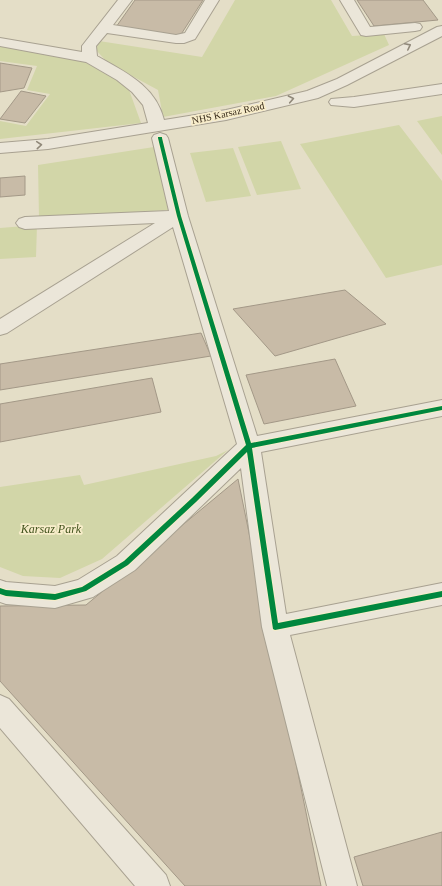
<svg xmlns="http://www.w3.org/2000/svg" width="442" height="886" font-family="Georgia,serif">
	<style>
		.green { fill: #d2d6a8 }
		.building { fill: #c8bba7; stroke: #a39887 }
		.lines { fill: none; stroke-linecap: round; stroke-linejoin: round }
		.minor-casing { stroke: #a8a191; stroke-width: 2 }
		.minor { fill: #ebe6d9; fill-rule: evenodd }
		.cycleway-casing { stroke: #f8edca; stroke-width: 2 }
		.cycleway { fill: #00873e; fill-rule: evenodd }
		.oneway { stroke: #908879 }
		.labels { text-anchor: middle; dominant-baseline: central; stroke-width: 3.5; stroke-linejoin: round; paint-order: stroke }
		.far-street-label { font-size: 10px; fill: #362919; stroke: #f8edca }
		.park-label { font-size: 12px; font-style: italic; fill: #43541e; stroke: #f8edca }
	</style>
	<rect width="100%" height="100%" fill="#e4dec7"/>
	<path class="green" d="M 235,0 L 331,0 L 352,36 L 384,34 L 389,45 L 276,96 L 163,117 L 158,90 L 108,63 L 96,50 L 99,41 L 202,57 Z
		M 0,45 L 80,59 L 128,87 L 141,123 L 0,139 L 0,121 L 26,126 L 50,94 L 27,90 L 37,66 L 0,61 Z
		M 442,116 L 442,155 L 417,121 Z
		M 399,125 L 442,181 L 442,265 L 386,278 L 300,144 Z
		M 281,141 L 301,189 L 257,195 L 238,147 Z
		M 154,147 L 168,210 L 39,218 L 38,165 Z
		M 233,148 L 251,196 L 206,202 L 190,153 Z
		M 37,225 L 36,257 L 0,259 L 0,228 Z
		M 228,450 L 102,559 L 60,578 L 23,576 L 0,567 L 0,487 L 80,475 L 84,485 L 216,456 Z"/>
	<path class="building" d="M 135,0 L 203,0 L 180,36 L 116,27 Z
		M 357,0 L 423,0 L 438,20 L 374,26 Z
		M 0,63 L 32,68 L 24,88 L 0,92 Z
		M 21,91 L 46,96 L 25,123 L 0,119 Z
		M 25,176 L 25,195 L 0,197 L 0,178 Z
		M 345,290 L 386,324 L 275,356 L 233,309 Z
		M 201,333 L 211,356 L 0,390 L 0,364 Z
		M 335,359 L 356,406 L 264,424 L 246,375 Z
		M 152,378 L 161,412 L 0,442 L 0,404 Z
		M 238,479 L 321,886 L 185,886 L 0,681 L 0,606 L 86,605 Z
		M 442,832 L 442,886 L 363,886 L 354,857 Z"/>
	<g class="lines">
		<g class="minor-casing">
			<path id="minor" d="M 118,0 L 132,0 L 113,25 L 176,35 L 185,33 L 205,0 L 219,0 L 195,39 L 184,43 L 176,43 L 107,33 L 96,46 L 97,56 C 125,72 156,86 164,120 L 226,110 L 307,91 L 337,79 L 437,27 L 442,26 L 442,36 L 347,85 L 318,98 L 226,120 L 48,149 L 0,153 L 0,143 L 48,139 L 148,123 L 143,105 L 132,92 L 117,80 L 86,62 L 0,46 L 0,38 L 82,52 L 82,46 Z
				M 340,0 L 354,0 L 370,27 L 415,23 L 420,24 L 422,27 L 420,30 L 415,31 L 366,36 L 361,35 Z
				M 442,84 L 442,94 L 354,107 L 331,105 L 329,102 L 331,99 L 354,97 Z
				M 160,133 L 166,135 L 168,138 L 188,216 L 257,436 L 442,400 L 442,416 L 261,452 L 286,614 L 442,583 L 442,605 L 290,635 L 357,886 L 327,886 L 262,627 L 241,468 L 135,570 L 93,597 L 55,608 L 6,604 L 0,602 L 0,580 L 6,582 L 55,586 L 78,580 L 117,556 L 237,444 L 173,227 L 7,333 L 0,335 L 0,319 L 155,223 L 25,229 L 19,227 L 16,223 L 19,219 L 25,217 L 169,211 L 152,138 L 154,135 Z
				M 0,695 L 9,699 L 166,875 L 170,886 L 135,886 L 0,728 Z"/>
		</g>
		<use href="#minor" class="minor"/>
		<g class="cycleway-casing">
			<path id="cycleway" d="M 158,137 L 162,137 L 162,138 L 181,216 L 251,443 L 442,406 L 442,410 L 252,448 L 278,623 L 442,591 L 442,597 L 275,630 L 273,629 L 247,452 L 196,502 L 128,565 L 86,591 L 55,600 L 6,596 L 0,594 L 0,588 L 6,590 L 55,594 L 82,587 L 124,561 L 192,498 L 246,445 L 177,216 L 158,138 Z"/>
		</g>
		<use href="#cycleway" class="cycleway"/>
	</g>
	<defs><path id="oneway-chevron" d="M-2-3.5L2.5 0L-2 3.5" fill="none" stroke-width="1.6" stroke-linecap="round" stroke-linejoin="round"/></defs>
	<g class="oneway">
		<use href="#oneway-chevron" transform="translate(408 46) rotate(-27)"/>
		<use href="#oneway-chevron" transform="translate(291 99) rotate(-11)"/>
		<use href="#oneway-chevron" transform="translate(39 145) rotate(-5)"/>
	</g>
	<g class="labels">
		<g class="far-street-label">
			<text transform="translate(228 113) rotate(-12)">NHS Karsaz Road</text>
		</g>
		<g class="park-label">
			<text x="51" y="529">Karsaz Park</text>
		</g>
	</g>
</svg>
